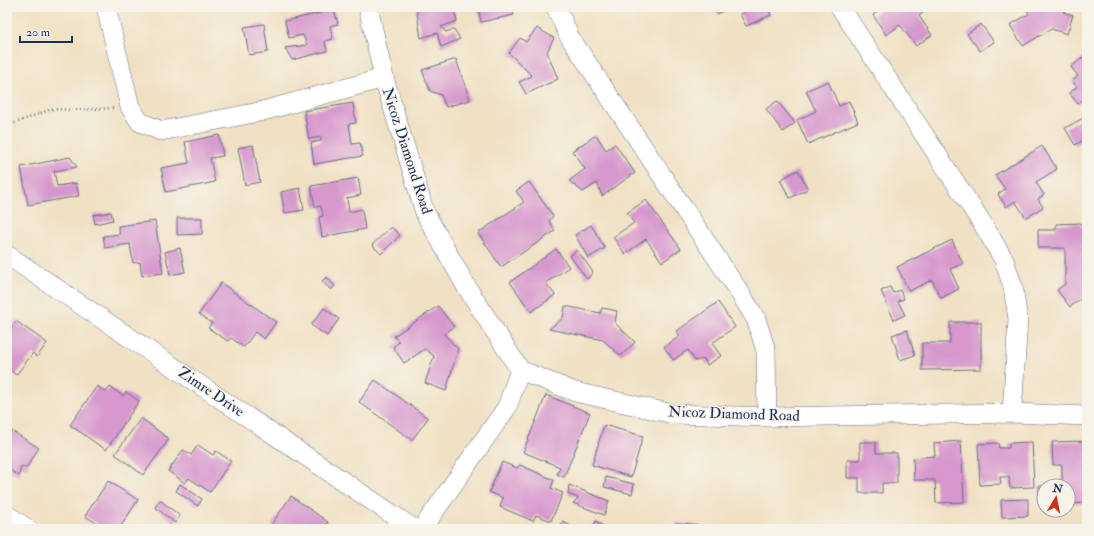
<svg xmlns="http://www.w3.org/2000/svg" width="1094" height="536" font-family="'IM FELL Double Pica',serif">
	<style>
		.building { fill: #d798cd }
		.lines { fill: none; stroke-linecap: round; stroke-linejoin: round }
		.minor-casing { stroke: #666d82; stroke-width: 20 }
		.path { stroke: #666d82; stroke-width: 2.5; stroke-dasharray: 1 3; stroke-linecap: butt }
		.minor { stroke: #fff; stroke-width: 19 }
		.labels { text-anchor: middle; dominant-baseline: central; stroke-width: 3; stroke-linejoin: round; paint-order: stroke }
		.street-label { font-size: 15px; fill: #1b2f5e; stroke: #f7f3e8 }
	</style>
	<rect width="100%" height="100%" fill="#f7f3e8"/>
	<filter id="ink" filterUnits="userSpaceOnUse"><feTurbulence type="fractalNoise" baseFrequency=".025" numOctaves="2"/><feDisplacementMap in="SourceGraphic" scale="8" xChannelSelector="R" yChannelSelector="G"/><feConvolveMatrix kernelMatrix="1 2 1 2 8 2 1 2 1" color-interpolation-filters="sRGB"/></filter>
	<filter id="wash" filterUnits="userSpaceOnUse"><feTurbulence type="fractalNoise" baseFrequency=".012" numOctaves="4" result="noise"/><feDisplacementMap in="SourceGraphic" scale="16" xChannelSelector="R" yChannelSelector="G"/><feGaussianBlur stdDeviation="0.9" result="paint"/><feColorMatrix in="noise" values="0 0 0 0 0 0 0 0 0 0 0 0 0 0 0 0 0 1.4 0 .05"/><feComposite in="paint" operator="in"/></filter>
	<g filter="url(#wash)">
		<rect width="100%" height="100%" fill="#f0e1c4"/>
		<g id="blocks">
			<path class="building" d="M 416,7 L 453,7 L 457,21 L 441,27 L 446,32 L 454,29 L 460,39 L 441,47 L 437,33 L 421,38 Z
				M 478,7 L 512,7 L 514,15 L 481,22 Z
				M 714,7 L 732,7 L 717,14 Z
				M 752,7 L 767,7 L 771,15 L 746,26 L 740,14 L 752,8 Z
				M 884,7 L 931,7 L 919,16 L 932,35 L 916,46 L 900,25 L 886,35 L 873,15 Z
				M 1025,7 L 1071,7 L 1063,12 L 1073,15 L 1067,34 L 1051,29 L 1023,46 L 1010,25 L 1029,14 Z
				M 334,10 L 338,24 L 330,26 L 333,39 L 325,41 L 327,51 L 292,60 L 285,48 L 307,45 L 303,35 L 289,38 L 285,21 Z
				M 264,24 L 268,52 L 249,55 L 244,27 Z
				M 981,24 L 994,42 L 980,51 L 967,34 Z
				M 537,28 L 554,38 L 547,52 L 558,79 L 526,94 L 519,82 L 532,76 L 509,53 L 520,38 L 526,42 Z
				M 1087,54 L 1087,96 L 1078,104 L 1069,93 L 1077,87 L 1072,81 L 1078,76 L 1071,67 Z
				M 456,59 L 470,100 L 446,107 L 441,95 L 430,91 L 422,70 Z
				M 828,81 L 839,106 L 849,101 L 858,122 L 808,144 L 797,120 L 816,111 L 806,91 Z
				M 777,101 L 795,123 L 783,132 L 766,109 Z
				M 353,103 L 356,123 L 349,124 L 352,144 L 360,143 L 363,156 L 314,164 L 311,143 L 321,141 L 321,137 L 309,139 L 304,111 Z
				M 1087,116 L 1087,138 L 1075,145 L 1065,128 Z
				M 219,135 L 223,156 L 210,158 L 215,182 L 166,192 L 161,168 L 189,163 L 185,142 Z
				M 596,135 L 606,150 L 615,144 L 635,173 L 602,196 L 597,183 L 583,192 L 569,181 L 585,169 L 572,151 Z
				M 253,145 L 260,182 L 245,185 L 238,148 Z
				M 1042,146 L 1057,169 L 1036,182 L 1044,195 L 1038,199 L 1043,207 L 1026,218 L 1015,201 L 1006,207 L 998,194 L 1005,189 L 995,175 Z
				M 70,157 L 77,167 L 54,171 L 57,186 L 76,183 L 79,196 L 28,205 L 21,167 Z
				M 798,170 L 808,189 L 790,198 L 780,180 Z
				M 358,178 L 361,195 L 347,198 L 349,212 L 362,209 L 365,229 L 322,237 L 319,217 L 323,216 L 321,206 L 315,207 L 311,186 Z
				M 529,182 L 553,216 L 549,221 L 555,231 L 501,267 L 478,233 L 524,202 L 516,191 Z
				M 300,188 L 304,210 L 285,213 L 281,192 Z
				M 646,200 L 681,249 L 662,262 L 646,239 L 625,254 L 613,237 L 634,223 L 627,213 Z
				M 111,212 L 113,220 L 95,224 L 93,215 Z
				M 177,218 L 202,218 L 202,234 L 177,235 Z
				M 155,221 L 163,273 L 142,276 L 140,262 L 133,263 L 130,244 L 105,248 L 103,236 L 120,234 L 118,226 Z
				M 1080,223 L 1087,233 L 1087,294 L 1070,307 L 1057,290 L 1065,284 L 1065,248 L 1038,248 L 1038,230 L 1056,230 L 1056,224 Z
				M 591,225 L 605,248 L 588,258 L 575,235 Z
				M 391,227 L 400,235 L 381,254 L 372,245 Z
				M 952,240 L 963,264 L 950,269 L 959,289 L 941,298 L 932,280 L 909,291 L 897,267 Z
				M 180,248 L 185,272 L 170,275 L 165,252 Z
				M 556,249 L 569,267 L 546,283 L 555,295 L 531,312 L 510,282 Z
				M 577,250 L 593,272 L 587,279 L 570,256 Z
				M 327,277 L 335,286 L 331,290 L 322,281 Z
				M 221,283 L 276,322 L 264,339 L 255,332 L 244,347 L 231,338 L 228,341 L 208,328 L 212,323 L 199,314 Z
				M 890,287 L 893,293 L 900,290 L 904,299 L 898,301 L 905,315 L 894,320 L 881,291 Z
				M 718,302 L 735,327 L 712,343 L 721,356 L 707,365 L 704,359 L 695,361 L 688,350 L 673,360 L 664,347 L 680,336 L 677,331 Z
				M 438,306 L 454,327 L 444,334 L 458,349 L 446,391 L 425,383 L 434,356 L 425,349 L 404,363 L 393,347 L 399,342 L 394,336 Z
				M 565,306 L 600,313 L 602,308 L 617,311 L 615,323 L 635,342 L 621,356 L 603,340 L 549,329 L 563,318 Z
				M 324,308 L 339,319 L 327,336 L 311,325 Z
				M 16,321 L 47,343 L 37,357 L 33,353 L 16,375 L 7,368 L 7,341 L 10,337 L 7,335 L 7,333 Z
				M 950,322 L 981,322 L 981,369 L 922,370 L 922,343 L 950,343 Z
				M 907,330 L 915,355 L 900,360 L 892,335 Z
				M 375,380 L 428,418 L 412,440 L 359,402 Z
				M 97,386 L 106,392 L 110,387 L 123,396 L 126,392 L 139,401 L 106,450 L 70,425 Z
				M 546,395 L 590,413 L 564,477 L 557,474 L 560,467 L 523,452 Z
				M 141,418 L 169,439 L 143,475 L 115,454 Z
				M 604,425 L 643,436 L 631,477 L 592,465 Z
				M 7,428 L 39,448 L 26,468 L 21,466 L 19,476 L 7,468 Z
				M 961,441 L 964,502 L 936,503 L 935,480 L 914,480 L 913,458 L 935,456 L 934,443 Z
				M 1087,441 L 1087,503 L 1068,504 L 1068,486 L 1062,486 L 1062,465 L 1053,465 L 1052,442 Z
				M 860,442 L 876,442 L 876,453 L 897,453 L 897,483 L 882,483 L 882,493 L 859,493 L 859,478 L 847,478 L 847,460 L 860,460 Z
				M 1032,442 L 1034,487 L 1010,488 L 1009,477 L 1000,477 L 1001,484 L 980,485 L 978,444 L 998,443 L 999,448 L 1009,448 L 1009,443 Z
				M 198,445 L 213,455 L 216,451 L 231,461 L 210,492 L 189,478 L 185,483 L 168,471 L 183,450 L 191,455 Z
				M 502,462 L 517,468 L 520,465 L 554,480 L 551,488 L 563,493 L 551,521 L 536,515 L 533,521 L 500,507 L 503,498 L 489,492 Z
				M 606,477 L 634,484 L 632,494 L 604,487 Z
				M 108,481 L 138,500 L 119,529 L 95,529 L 98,524 L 85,516 Z
				M 180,484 L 202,499 L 198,506 L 176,491 Z
				M 569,485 L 609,501 L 604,515 L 573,503 L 578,498 L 568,494 Z
				M 1039,486 L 1044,486 L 1044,504 L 1040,504 Z
				M 291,496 L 328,522 L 323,529 L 277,529 L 271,525 Z
				M 1028,499 L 1028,516 L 1002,517 L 1001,500 Z
				M 160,500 L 180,516 L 175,523 L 155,507 Z
				M 563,521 L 575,529 L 558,529 Z
				M 596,521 L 608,529 L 591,529 Z
				M 676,523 L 699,525 L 699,529 L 676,529 Z
				M 804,527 L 834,527 L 834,529 L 804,529 Z"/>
		</g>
	</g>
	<g filter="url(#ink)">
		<use href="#blocks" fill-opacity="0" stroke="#666d82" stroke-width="1"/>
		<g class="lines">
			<g class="minor-casing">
				<path id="minor" d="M 106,7 L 130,107 L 140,122 L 161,131 L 259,112 L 384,78
					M 368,7 L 384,78 L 425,213 L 466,286 L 520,370 L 575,392 L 673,414 L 767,417 L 1012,413 L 1087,416
					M 556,7 L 569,36 L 740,293 L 756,319 L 766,351 L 767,417
					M 840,7 L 984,226 L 1004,260 L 1013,287 L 1018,319 L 1012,413
					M 7,255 L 414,529
					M 7,515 L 28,529
					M 422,529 L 507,407 L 520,370"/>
			</g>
			<path class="path" d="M 7,126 L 52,109 L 75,110 L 113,108"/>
			<use href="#minor" class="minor"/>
		</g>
	</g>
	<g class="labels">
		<g class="street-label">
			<text transform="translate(407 151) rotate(72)">Nicoz Diamond Road</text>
			<text transform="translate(211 392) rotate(34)">Zimre Drive</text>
			<text transform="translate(734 414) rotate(2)">Nicoz Diamond Road</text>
		</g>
	</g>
	<rect width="1094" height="536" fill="none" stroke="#f7f3e8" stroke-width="24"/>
	<g transform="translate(1056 498) rotate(10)"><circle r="19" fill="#f7f3e8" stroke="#9fa5b1"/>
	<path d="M0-3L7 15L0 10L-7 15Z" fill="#c8321e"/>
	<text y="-6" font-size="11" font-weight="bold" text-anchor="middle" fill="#1b2f5e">N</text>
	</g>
	<path d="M20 36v6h52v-6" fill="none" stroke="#1b2f5e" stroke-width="2"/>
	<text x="26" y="36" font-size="12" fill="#1b2f5e" stroke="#f7f3e8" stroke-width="3" paint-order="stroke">20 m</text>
</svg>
